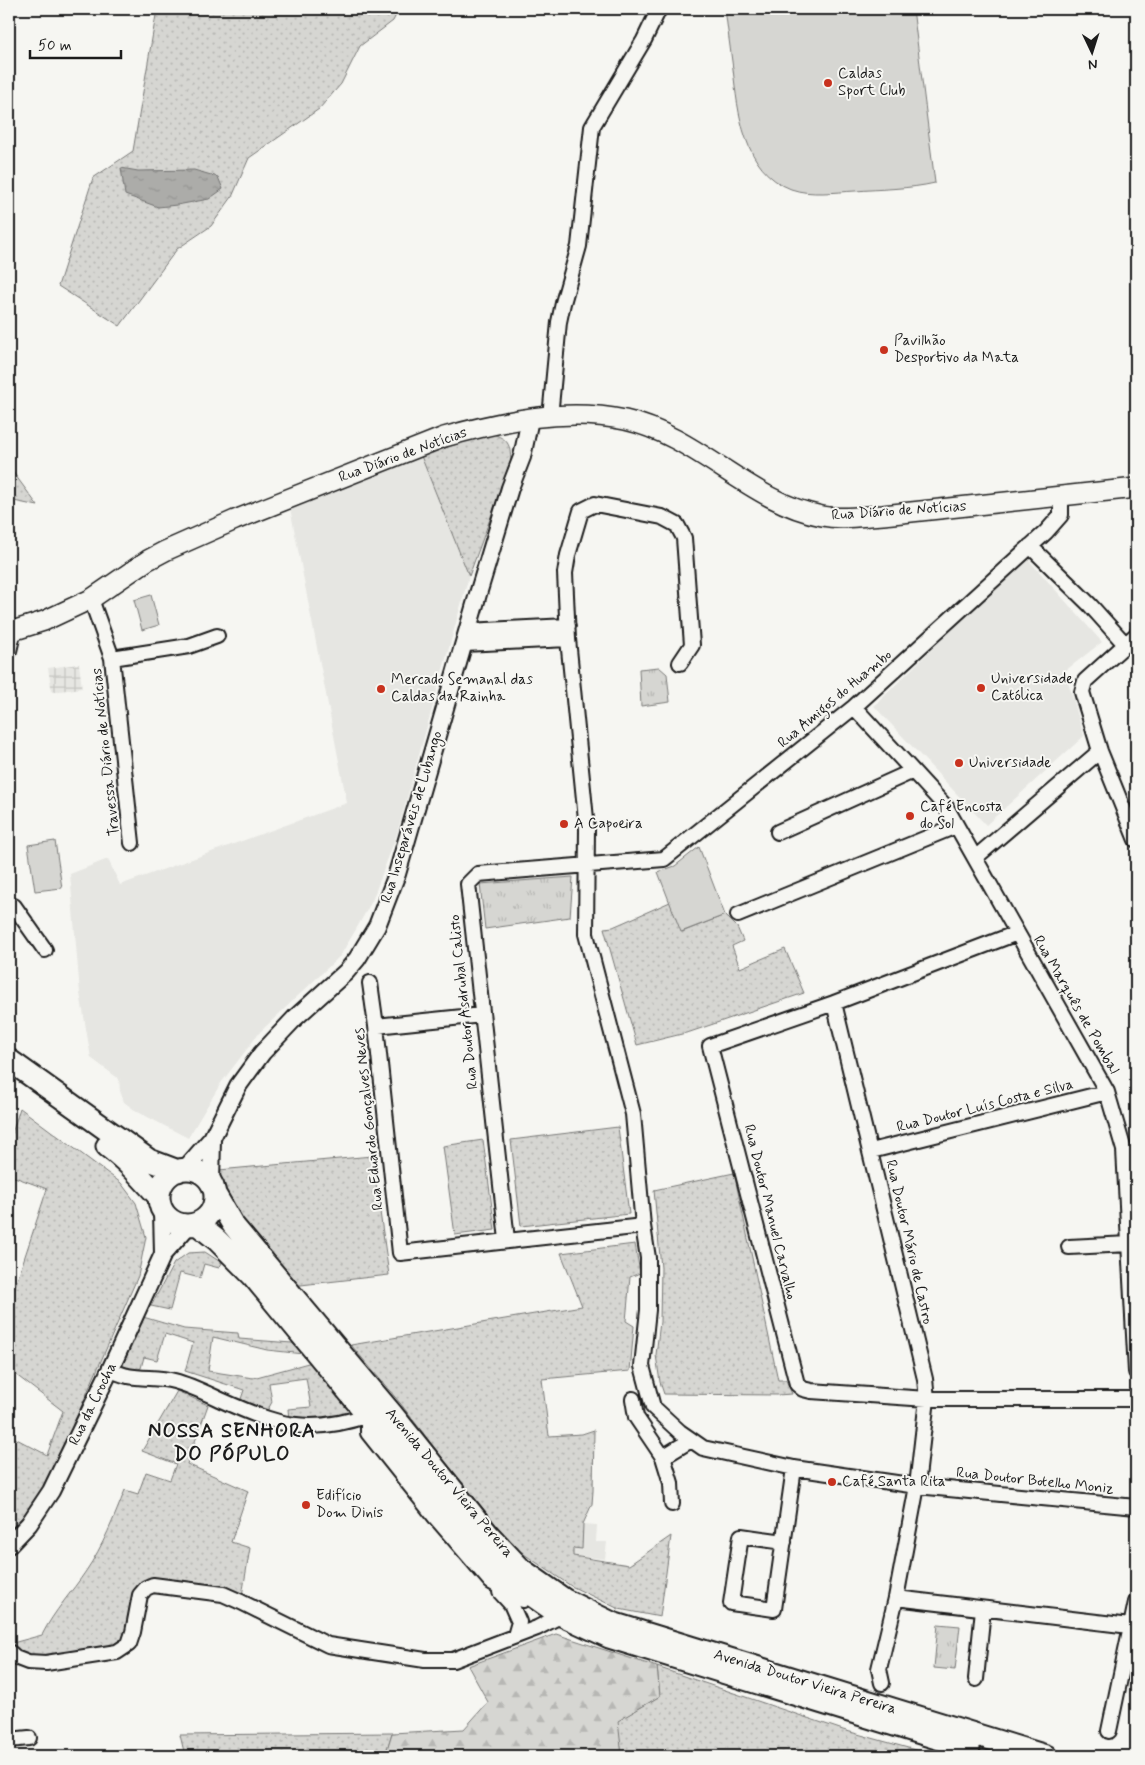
<svg xmlns="http://www.w3.org/2000/svg" width="1145" height="1765" font-family="Mynerve,sans-serif">
	<style>
		.built { fill: #e6e6e2 }
		.industrial { fill: url(#industrial-grid) }
		.grass { fill: url(#grass-dots); stroke: #797977 }
		.forest { fill: url(#forest-firs); stroke: #797977 }
		.park { fill: url(#park-tufts); stroke: #797977 }
		.garden { fill: #d6d6d2; stroke: #797977 }
		.water { fill: url(#water-ripples); stroke: #727271 }
		.lines { fill: none; stroke-linecap: round; stroke-linejoin: round }
		.minor-casing { stroke: #1c1c1c; stroke-width: 18 }
		.tertiary-casing { stroke: #1c1c1c; stroke-width: 20 }
		.secondary-casing { stroke: #1c1c1c; stroke-width: 22 }
		.primary-casing { stroke: #1c1c1c; stroke-width: 25 }
		.minor { stroke: #f6f6f2; stroke-width: 14 }
		.tertiary { stroke: #f6f6f2; stroke-width: 16 }
		.secondary { stroke: #f6f6f2; stroke-width: 19 }
		.primary { stroke: #f6f6f2; stroke-width: 21 }
		.poi-dot { fill: #c8321e; stroke: #f6f6f2; stroke-width: 2 }
		.labels { text-anchor: middle; dominant-baseline: central; stroke-width: 4; stroke-linejoin: round; paint-order: stroke }
		.poi-label { font-size: 15px; fill: #1c1c1c; stroke: #f6f6f2; text-anchor: start }
		.street-label { font-size: 15px; fill: #1c1c1c; stroke: #f6f6f2 }
		.district-label { font-size: 20px; font-weight: bold; letter-spacing: 1px; fill: #1c1c1c; stroke: #f6f6f2 }
	</style>
	<defs>
		<pattern id="industrial-grid" width="8" height="8" patternUnits="userSpaceOnUse" patternTransform="scale(1.25)"><rect width="8" height="8" fill="#e6e6e2"/><path d="M0 4h8M4 0v8" fill="none" stroke="#c5c5c1"/></pattern>
		<pattern id="grass-dots" width="8" height="8" patternUnits="userSpaceOnUse" patternTransform="scale(1.25)"><rect width="8" height="8" fill="#d6d6d2"/><path d="M2 2h.1M6 6h.1" fill="none" stroke="#b7b7b4" stroke-width="1.8" stroke-linecap="round"/></pattern>
		<pattern id="forest-firs" width="22" height="20" patternUnits="userSpaceOnUse" patternTransform="scale(1.25)"><rect width="22" height="20" fill="#d6d6d2"/><path d="M5 1l3.5 6h-7zM16 11l3.5 6h-7z" fill="#b7b7b4"/></pattern>
		<pattern id="park-tufts" width="24" height="20" patternUnits="userSpaceOnUse" patternTransform="scale(1.25)"><rect width="24" height="20" fill="#d6d6d2"/><path d="M3 7l-1-3M5 7V3M7 7l1-3M15 17l-1-3M17 17v-4M19 17l1-3" fill="none" stroke="#b7b7b4"/></pattern>
		<pattern id="water-ripples" width="26" height="14" patternUnits="userSpaceOnUse" patternTransform="scale(1.25)"><rect width="26" height="14" fill="#acaca9"/><path d="M2 4q2-2 4 0t4 0M15 11q2-2 4 0t4 0" fill="none" stroke="#939391"/></pattern>
	</defs>
	<rect width="100%" height="100%" fill="#f6f6f2"/>
	<filter id="ink" filterUnits="userSpaceOnUse"><feTurbulence type="fractalNoise" baseFrequency=".02" numOctaves="2"/><feDisplacementMap in="SourceGraphic" scale="10" xChannelSelector="R" yChannelSelector="G"/><feConvolveMatrix kernelMatrix="1 2 1 2 8 2 1 2 1" color-interpolation-filters="sRGB"/></filter>
	<g filter="url(#ink)">
		<path class="built" d="M 421,456 L 469,576 L 397,834 L 372,901 L 355,931 L 340,956 L 260,1032 L 221,1083 L 188,1138 L 136,1111 L 124,1102 L 120,1091 L 119,1079 L 91,1058 L 80,993 L 70,874 L 108,859 L 120,885 L 347,803 L 290,508 Z
			M 1026,557 L 1102,642 L 1065,671 L 1084,736 L 986,825 L 874,706 Z
			M 583,1524 L 597,1525 L 596,1542 L 607,1542 L 605,1559 L 573,1556 L 573,1548 L 582,1548 Z"/>
		<path class="industrial" d="M 79,664 L 82,688 L 52,692 L 48,668 Z"/>
		<path class="grass" d="M 157,9 L 399,9 L 393,21 L 360,46 L 341,84 L 319,109 L 249,158 L 232,197 L 211,226 L 177,249 L 120,326 L 58,286 L 93,178 L 133,151 Z
			M 491,433 C 509,440 510,443 511,462 L 469,576 L 421,456 Z
			M 9,467 L 10,468 L 38,506 L 9,500 Z
			M 670,902 L 682,932 L 725,915 L 737,927 L 743,941 L 732,946 L 740,968 L 785,949 L 804,993 L 690,1032 L 637,1045 L 604,928 L 613,927 Z
			M 20,1108 L 121,1183 L 136,1203 L 146,1237 L 138,1276 L 53,1471 L 34,1504 L 9,1532 L 9,1435 L 47,1455 L 63,1411 L 15,1374 L 9,1331 L 9,1305 L 47,1189 L 9,1175 L 9,1143 Z
			M 618,1127 L 629,1214 L 521,1226 L 511,1140 Z
			M 483,1140 L 495,1230 L 455,1235 L 443,1146 Z
			M 372,1156 L 389,1275 L 292,1286 L 227,1201 L 219,1170 Z
			M 734,1173 L 778,1380 L 786,1380 L 792,1394 L 777,1395 L 664,1394 L 660,1382 L 656,1355 L 660,1322 L 661,1268 L 654,1190 Z
			M 635,1244 L 640,1273 L 630,1277 L 626,1321 L 634,1326 L 630,1371 L 542,1379 L 549,1436 L 582,1434 L 594,1430 L 593,1491 L 592,1504 L 583,1524 L 582,1549 L 573,1548 L 573,1556 L 629,1565 L 671,1536 L 660,1617 L 619,1609 L 571,1586 L 515,1548 L 433,1446 L 400,1403 L 351,1345 L 582,1306 L 561,1253 Z
			M 205,1252 L 222,1263 L 219,1268 L 204,1264 L 200,1278 L 180,1273 L 170,1310 L 151,1306 L 174,1263 L 188,1253 Z
			M 143,1317 L 184,1329 L 238,1333 L 239,1339 L 292,1343 L 304,1354 L 267,1350 L 213,1337 L 208,1371 L 253,1378 L 312,1362 L 353,1416 L 318,1423 L 289,1419 L 288,1409 L 311,1407 L 306,1378 L 269,1383 L 272,1402 L 266,1413 L 241,1399 L 244,1390 L 185,1371 L 193,1343 L 165,1334 L 157,1360 L 144,1357 L 141,1368 L 130,1373 L 121,1369 Z
			M 177,1391 L 208,1405 L 187,1464 L 248,1491 L 231,1542 L 250,1548 L 242,1596 L 153,1582 L 125,1643 L 114,1649 L 45,1661 L 29,1658 L 9,1646 L 9,1644 L 42,1635 C 54,1611 72,1592 86,1571 C 103,1546 114,1518 125,1490 L 138,1494 L 146,1472 L 170,1480 L 176,1464 L 142,1451 Z
			M 657,1667 L 843,1730 L 937,1756 L 622,1756 L 617,1721 L 660,1696 Z
			M 392,1733 L 385,1756 L 185,1756 L 180,1735 Z"/>
		<path class="forest" d="M 556,1634 L 657,1667 L 660,1696 L 618,1721 L 622,1756 L 385,1756 L 392,1733 L 464,1729 L 488,1702 L 468,1666 Z"/>
		<path class="park" d="M 659,667 L 667,674 L 670,702 L 641,706 L 639,669 Z
			M 573,877 L 570,917 L 485,929 L 480,884 Z
			M 938,1624 L 960,1626 L 955,1670 L 934,1668 Z"/>
		<path class="garden" d="M 725,9 L 913,9 L 935,183 C 909,189 881,189 855,191 C 835,192 811,196 791,189 C 743,171 738,112 733,69 C 730,49 728,29 725,9 Z
			M 151,595 L 159,625 L 142,630 L 134,600 Z
			M 55,841 L 62,888 L 35,891 L 28,845 Z
			M 699,847 L 725,915 L 681,932 L 658,872 L 675,866 Z"/>
		<path class="water" d="M 121,168 L 138,171 L 194,170 L 218,177 L 223,189 L 209,199 L 177,205 L 158,207 L 125,195 Z"/>
		<g class="lines">
			<g class="minor-casing">
				<path id="minor" d="M 550,417 L 559,322 L 563,303 L 579,246 L 592,127 L 644,40 L 659,9
					M 1030,546 L 1090,605 L 1125,644
					M 91,599 L 112,658 L 132,843
					M 468,631 L 568,626
					M 1136,635 L 1085,681 L 1082,692 L 1100,751 L 1136,840
					M 464,644 L 568,639
					M 9,651 L 14,630
					M 112,658 L 189,646 L 217,636
					M 680,663 L 692,645 L 684,538 L 677,525 L 662,517 L 595,504 L 581,511 L 568,555 L 565,573 L 568,639 L 587,829 L 586,934 L 633,1114 L 643,1226 L 648,1258 L 648,1310 L 642,1366 L 653,1407 L 680,1432 L 703,1448 L 794,1468 L 917,1486 L 1136,1507
					M 854,707 L 946,807 L 1107,1092 L 1124,1150 L 1136,1372
					M 778,832 L 913,771
					M 975,858 L 1100,751
					M 9,904 L 14,906 L 45,950
					M 738,915 L 956,826
					M 370,983 L 376,1026 L 400,1253 L 643,1226
					M 834,1003 L 710,1046 L 797,1384 L 803,1389 L 811,1391 L 927,1399 L 1136,1399
					M 376,1026 L 482,1015
					M 871,1151 L 1107,1092
					M 507,1240 L 468,884 L 478,874 L 664,859 L 854,707 L 1046,532 L 1061,515 L 1061,496
					M 1069,1247 L 1129,1244
					M 110,1370 C 116,1372 122,1375 128,1376 C 143,1379 159,1377 174,1381 C 190,1385 206,1393 221,1400 C 277,1425 308,1436 368,1415 L 368,1433 L 435,1517 L 491,1582 L 523,1600
					M 633,1399 L 636,1417 L 663,1457 L 671,1483 L 672,1504
					M 663,1457 L 691,1440
					M 784,1542 L 741,1536 L 731,1603 L 774,1609 L 794,1468
					M 500,1592 L 511,1604 L 519,1622 L 515,1636
					M 896,1598 L 1130,1626
					M 9,1652 L 15,1657 L 28,1662 L 46,1663 L 117,1652 L 129,1644 L 133,1632 L 140,1595 L 146,1588 L 153,1585 L 223,1594 L 241,1602 L 328,1645 L 425,1660 L 453,1660 L 537,1628 L 562,1615
					M 976,1679 L 983,1609
					M 882,1683 L 879,1669 L 896,1598 L 917,1486 L 927,1399 L 925,1379 L 834,1003 L 1017,933
					M 1109,1731 L 1136,1602
					M 9,1740 L 29,1738"/>
			</g>
			<g class="tertiary-casing">
				<path id="tertiary" d="M 184,1170 L 212,1138 L 238,1086 L 262,1053 L 295,1018 L 346,972 L 357,959 L 377,926 L 397,874 L 478,594 L 510,488 L 522,457 L 530,419
					M 211,1184 L 212,1138
					M 162,1211 L 163,1254
					M 9,1545 L 29,1524 L 51,1491 L 110,1370 L 163,1254 L 189,1225"/>
			</g>
			<g class="secondary-casing">
				<path id="secondary" d="M 9,632 L 44,621 L 91,599 L 148,560 L 165,551 L 235,520 L 444,437 C 501,421 566,407 625,420 C 698,436 749,502 822,516 C 842,520 863,516 883,515 L 1136,488"/>
			</g>
			<g class="primary-casing">
				<path id="primary" d="M 9,1060 L 149,1160 L 178,1171
					M 107,1146 C 127,1161 142,1178 159,1197
					M159 1197a28 28 0 1 1 56 0a28 28 0 1 1-56 0Z
					M 215,1194 L 233,1225 L 392,1414 L 488,1534 L 521,1569 L 565,1600 L 612,1623 L 1046,1756
					M 197,1224 L 217,1240 L 253,1276 L 474,1544 L 511,1581 L 557,1613 L 609,1637 L 969,1748"/>
			</g>
			<use href="#minor" class="minor"/>
			<use href="#tertiary" class="tertiary"/>
			<use href="#secondary" class="secondary"/>
			<use href="#primary" class="primary"/>
		</g>
	</g>
	<g class="poi-dot">
		<circle cx="828" cy="83" r="5"/>
		<circle cx="884" cy="350" r="5"/>
		<circle cx="981" cy="688" r="5"/>
		<circle cx="381" cy="689" r="5"/>
		<circle cx="959" cy="763" r="5"/>
		<circle cx="910" cy="816" r="5"/>
		<circle cx="564" cy="824" r="5"/>
		<circle cx="832" cy="1482" r="5"/>
		<circle cx="306" cy="1505" r="5"/>
	</g>
	<g class="labels">
		<g class="poi-label">
			<text x="838" y="74">Caldas<tspan x="838" dy="17">Sport Club</tspan></text>
			<text x="894" y="341">Pavilhão<tspan x="894" dy="17">Desportivo da Mata</tspan></text>
			<text x="991" y="679">Universidade<tspan x="991" dy="17">Católica</tspan></text>
			<text x="391" y="680">Mercado Semanal das<tspan x="391" dy="17">Caldas da Rainha</tspan></text>
			<text x="969" y="763">Universidade</text>
			<text x="920" y="807">Café Encosta<tspan x="920" dy="17">do Sol</tspan></text>
			<text x="574" y="824">A Capoeira</text>
			<text x="842" y="1482">Café Santa Rita</text>
			<text x="316" y="1496">Edifício<tspan x="316" dy="17">Dom Dinis</tspan></text>
		</g>
		<g class="street-label">
			<text transform="translate(403 455) rotate(-20)">Rua Diário de Notícias</text>
			<text transform="translate(899 511) rotate(-4)">Rua Diário de Notícias</text>
			<text transform="translate(835 699) rotate(-40)">Rua Amigos do Huambo</text>
			<text transform="translate(106 752) rotate(-96)">Travessa Diário de Notícias</text>
			<text transform="translate(412 817) rotate(-73)">Rua Inseparáveis de Lubango</text>
			<text transform="translate(464 1002) rotate(-96)">Rua Doutor Asdrubal Calisto</text>
			<text transform="translate(1076 1005) rotate(60)">Rua Marquês de Pombal</text>
			<text transform="translate(985 1106) rotate(-14)">Rua Doutor Luís Costa e Silva</text>
			<text transform="translate(369 1119) rotate(-96)">Rua Eduardo Gonçalves Neves</text>
			<text transform="translate(770 1212) rotate(76)">Rua Doutor Manuel Carvalho</text>
			<text transform="translate(909 1242) rotate(77)">Rua Doutor Mário de Castro</text>
			<text transform="translate(93 1404) rotate(-64)">Rua da Crocha</text>
			<text transform="translate(1035 1481) rotate(6)">Rua Doutor Botelho Moniz</text>
			<text transform="translate(449 1483) rotate(50)">Avenida Doutor Vieira Pereira</text>
			<text transform="translate(805 1682) rotate(17)">Avenida Doutor Vieira Pereira</text>
		</g>
		<g class="district-label">
			<text x="232" y="1431">NOSSA SENHORA<tspan x="232" dy="23">DO PÓPULO</tspan></text>
		</g>
	</g>
	<rect width="1145" height="1765" fill="none" stroke="#f6f6f2" stroke-width="30"/>
	<rect x="15" y="15" width="1115" height="1735" fill="none" stroke="#1c1c1c" stroke-width="2" filter="url(#ink)"/>
	<g transform="translate(1092 52) rotate(176)" stroke="#f6f6f2" stroke-width="4" paint-order="stroke">
	<path d="M0-4L9 19L0 12L-9 19Z" fill="#1c1c1c"/>
	<text y="-8" font-size="14" font-weight="bold" text-anchor="middle" fill="#1c1c1c">N</text>
	</g>
	<path d="M30 50v8h91v-8" fill="none" stroke="#1c1c1c" stroke-width="2.5"/>
	<text x="38" y="50" font-size="15" fill="#1c1c1c" stroke="#f6f6f2" stroke-width="4" paint-order="stroke">50 m</text>
</svg>
